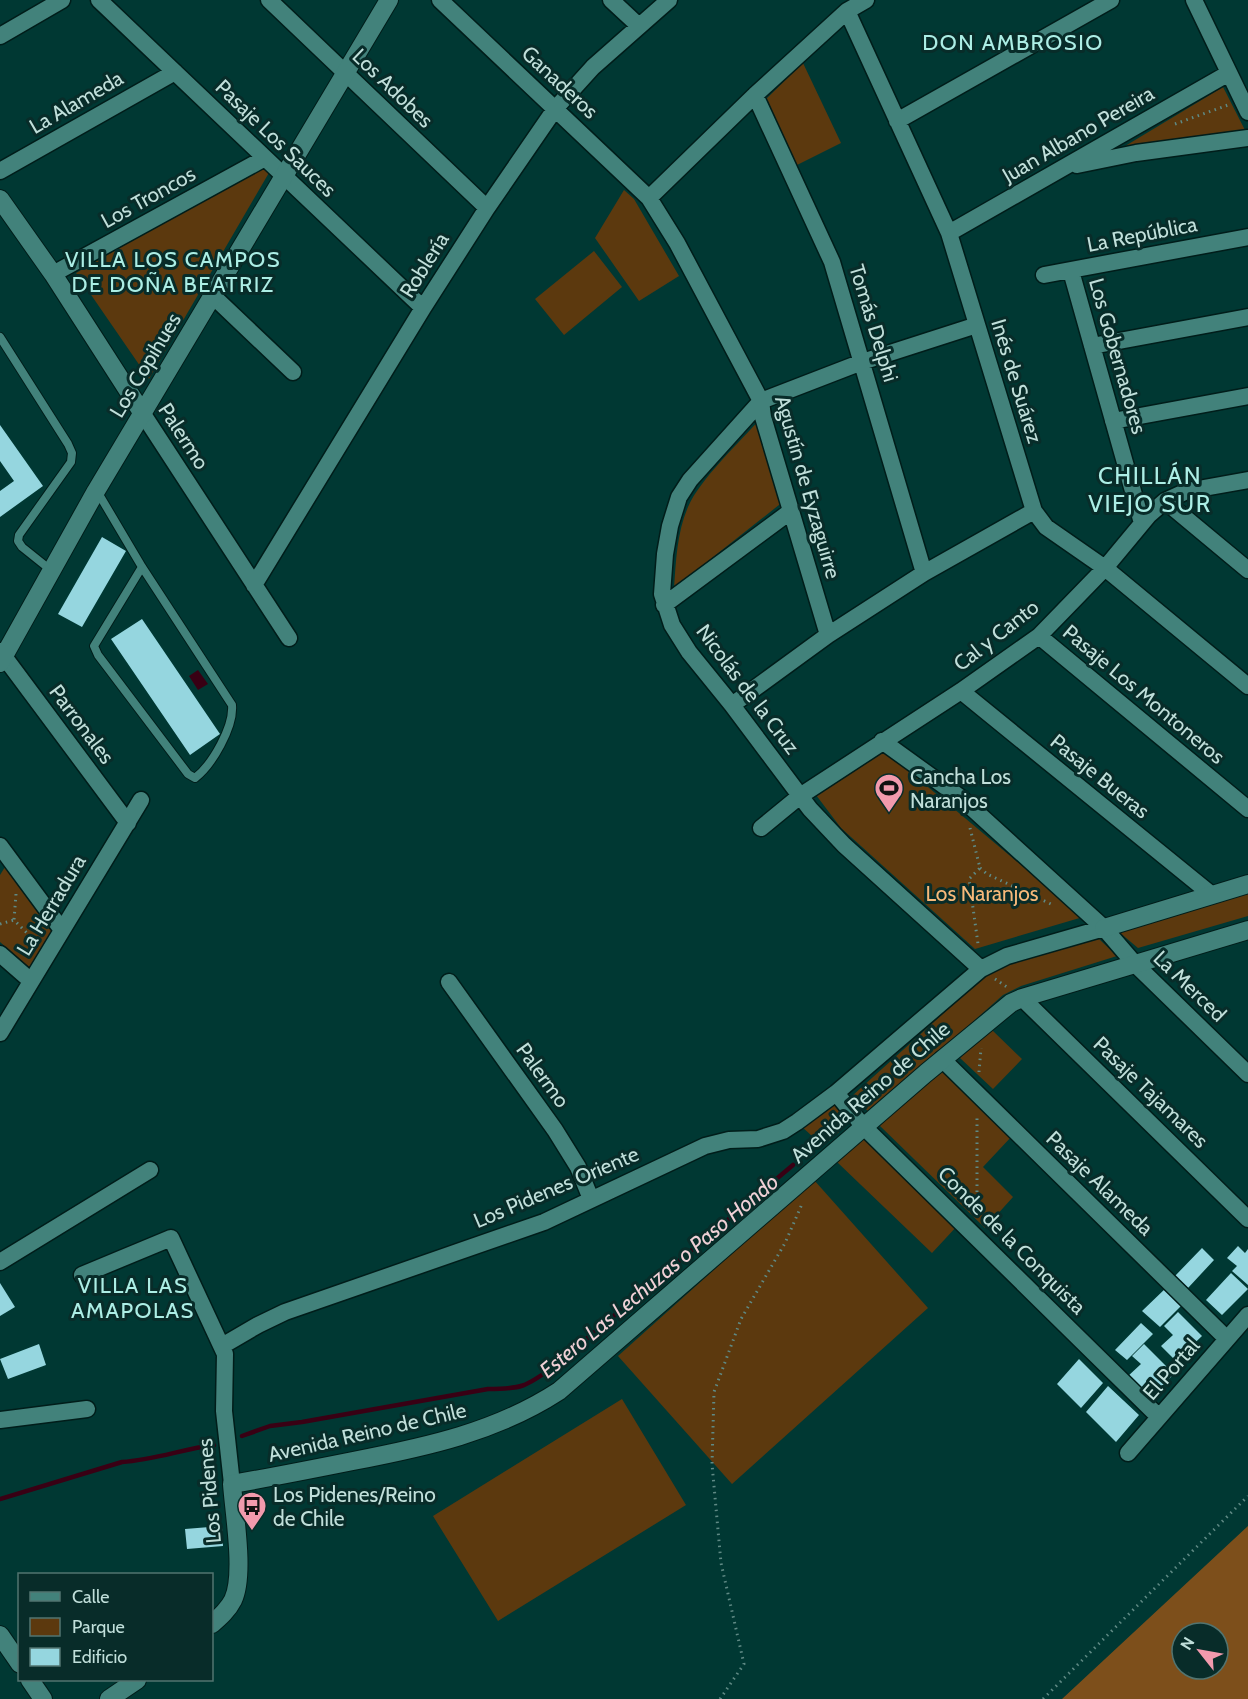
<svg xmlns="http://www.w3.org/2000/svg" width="1248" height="1699" font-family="Cabin,sans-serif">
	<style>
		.green { fill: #5c390e }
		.forest { fill: #7d4f1b; fill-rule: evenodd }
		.water { fill: #390014 }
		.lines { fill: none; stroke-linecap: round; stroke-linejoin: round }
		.stream { stroke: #390014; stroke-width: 4.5 }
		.building { fill: #95d6df }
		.lane-casing { stroke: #001d1a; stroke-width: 10 }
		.street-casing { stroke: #001d1a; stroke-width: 19 }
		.secondary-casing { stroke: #001d1a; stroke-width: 20 }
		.path { stroke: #5f8a85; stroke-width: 3; stroke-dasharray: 1.5 4.5; stroke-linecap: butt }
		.lane { stroke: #42827b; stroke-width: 8 }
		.street { stroke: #42827b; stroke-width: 16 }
		.secondary { stroke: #42827b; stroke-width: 18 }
		.labels { text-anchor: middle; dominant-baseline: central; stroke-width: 6; stroke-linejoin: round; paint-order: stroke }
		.street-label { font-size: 21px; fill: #c0dfda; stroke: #082c29 }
		.poi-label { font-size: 21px; fill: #c0dfda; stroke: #082c29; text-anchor: start }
		.park-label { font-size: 21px; fill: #f7b97a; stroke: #082c29 }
		.neighbourhood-label { font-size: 22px; letter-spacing: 1.5px; fill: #aceee5; stroke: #082c29 }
		.water-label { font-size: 22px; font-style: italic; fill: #f0d0d6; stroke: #082c29 }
		.quarter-label { font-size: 24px; letter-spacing: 1.5px; fill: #aceee5; stroke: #082c29 }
	</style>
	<rect width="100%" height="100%" fill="#003833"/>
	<path class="green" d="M 803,63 L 841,143 L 795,166 L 764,101 Z
		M 1223,87 L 1248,136 L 1102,160 Z
		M 261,166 L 270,171 L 149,379 L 76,273 Z
		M 624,190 L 634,199 L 679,276 L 639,301 L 595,238 Z
		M 594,251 L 622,287 L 564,335 L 535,299 Z
		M 761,418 L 784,501 L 674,588 C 676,561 677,532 688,507 C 700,479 740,442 761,418 Z
		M 885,751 L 1083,917 L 975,949 L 841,828 L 816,795 Z
		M 5,867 L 52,932 L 30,968 L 0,942 L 0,875 Z
		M 1248,893 L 1248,916 L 1138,948 L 1119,932 Z
		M 1099,939 L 1117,956 L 1021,986 L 1003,995 L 870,1113 L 852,1096 L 986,975 L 1003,963 Z
		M 992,1030 L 1022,1059 L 993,1089 L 960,1058 Z
		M 944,1070 L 1012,1136 L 983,1167 L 1013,1197 L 985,1228 L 879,1125 Z
		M 835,1101 L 854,1119 L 823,1146 L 801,1126 Z
		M 867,1135 L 958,1225 L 932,1253 L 837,1162 Z
		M 814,1180 L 928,1308 L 732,1484 L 618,1356 Z
		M 622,1399 L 686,1505 L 498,1621 L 433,1516 Z"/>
	<path class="forest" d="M 1248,1526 L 1248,1699 L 1062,1699 ZM 1182,1633 L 1218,1633 L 1218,1669 L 1182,1669 Z"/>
	<path class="water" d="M 198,670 L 208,684 L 198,690 L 189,676 Z"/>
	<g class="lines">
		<path class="stream" d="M 242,1436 L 270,1426 L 302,1422 L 488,1389 C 521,1389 526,1387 553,1367 L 793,1165
			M 0,1499 L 122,1462 C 154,1460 183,1449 214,1445"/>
	</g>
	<path class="building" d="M 0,425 L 43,486 L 0,517 L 0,491 L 14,481 L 0,461 Z
		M 102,537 L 126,551 L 82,627 L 58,614 Z
		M 142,619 L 220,734 L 190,755 L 111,639 Z
		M 1238,1246 L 1245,1253 L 1248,1249 L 1248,1285 L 1232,1271 L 1237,1266 L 1227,1258 Z
		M 1202,1248 L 1214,1260 L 1188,1288 L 1175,1276 Z
		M 1231,1273 L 1248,1289 L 1222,1315 L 1206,1300 Z
		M 0,1283 L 15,1307 L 0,1316 Z
		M 1167,1287 L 1184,1303 L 1160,1327 L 1142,1311 Z
		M 1178,1312 L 1202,1336 L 1176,1361 L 1161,1346 L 1173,1335 L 1164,1326 Z
		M 1141,1323 L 1153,1334 L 1127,1360 L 1115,1350 Z
		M 39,1344 L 46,1365 L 8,1379 L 0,1359 Z
		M 1144,1344 L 1174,1374 L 1149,1399 L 1127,1377 L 1141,1364 L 1132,1356 Z
		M 1079,1359 L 1103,1383 L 1081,1408 L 1057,1384 Z
		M 1108,1386 L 1139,1415 L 1116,1442 L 1086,1412 Z
		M 222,1526 L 223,1546 L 187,1549 L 185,1529 Z"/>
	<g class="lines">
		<g class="lane-casing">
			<path id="lane" d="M 0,337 L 68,444 L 72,453 L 71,462 L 19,535 L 18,541 L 22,547 L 52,571
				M 97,491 L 142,567 L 232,705 C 234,727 212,765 195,778 L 188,774 L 98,655 L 94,646 L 142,567"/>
		</g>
		<g class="street-casing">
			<path id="street" d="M 99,0 L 423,308
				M 269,0 L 487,208
				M 440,0 L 649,198 L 677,243 L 761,401 L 763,417 L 828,635
				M 611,0 L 639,26
				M 1194,0 L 1248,112
				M 847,11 L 949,233 L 1034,511 L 1046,527 L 1105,568 L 1248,686
				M 0,36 L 62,0
				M 755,95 L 832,262 L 924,573
				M 897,121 L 1111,0
				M 1077,165 L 1136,153 L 1248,138
				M 0,171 L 175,72
				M 649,198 L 755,95 L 847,11 L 866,0
				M 949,233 L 1229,73
				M 1071,271 L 1142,523
				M 53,274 L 265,158
				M 1044,275 L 1248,237
				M 213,296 L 293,372
				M 977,325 L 862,362 L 761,401 L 690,480 L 679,497 L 670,526 L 665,554 L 662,594 L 672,625 L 689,652 L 732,705 L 810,809 L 844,845 L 981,969
				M 1092,346 L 1248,317
				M 143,414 L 289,638
				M 1113,421 L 1248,396
				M 1165,501 L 1248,570
				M 254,585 L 423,308 L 487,208 L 555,109 L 593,67 L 669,0
				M 664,605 L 791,511
				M 1039,636 L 1248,809
				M 0,651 L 128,823
				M 961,691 L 1212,895
				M 732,705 L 828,635 L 924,573 L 1034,511
				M 882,741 L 961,798 L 1104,928 L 1135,964 L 1248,1074
				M 761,828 L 800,796 L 961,691 L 1039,636 L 1105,568 L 1149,515 L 1165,501 L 1187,491 L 1248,480
				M 0,846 L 62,930
				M 0,954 L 31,981
				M 449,982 L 555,1130 L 578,1167 L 591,1199
				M 1022,998 L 1248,1219
				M 0,1033 L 141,800
				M 942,1059 L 1227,1339
				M 836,1093 L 864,1127 L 1159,1417
				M 0,1262 L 150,1170
				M 82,1275 L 171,1238 L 225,1354 L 224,1411 L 232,1484
				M 222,1346 L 258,1325 L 285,1312 L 544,1222 L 705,1146 L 729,1140 L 758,1139 L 783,1131 L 797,1122 L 836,1093 L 981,969 L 1007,956 L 1104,928
				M 0,1420 L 87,1409
				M 1128,1453 L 1248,1315"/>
		</g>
		<g class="secondary-casing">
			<path id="secondary" d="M 0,199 L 53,274 L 143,414
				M 0,663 L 96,491 L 389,0
				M 1104,928 L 1248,884
				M 212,1624 C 220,1617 228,1610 233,1600 C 245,1575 234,1513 232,1484 C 273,1477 313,1469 353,1461 C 426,1447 496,1432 559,1391 L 926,1073 L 1011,1003 L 1022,998 L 1248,930
				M 0,1635 L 20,1664
				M 30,1680 L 43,1699
				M 109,1699 L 137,1680"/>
		</g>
		<path class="path" d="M 1175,124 L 1228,105
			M 970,828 L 980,868 L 969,879 L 978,944
			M 980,868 L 987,874 L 1053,905
			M 16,894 L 14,920 L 38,944
			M 0,924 L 14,920
			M 995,979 L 1007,987
			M 979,1072 L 981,1048
			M 977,1216 L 977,1114
			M 720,1699 L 744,1664 L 721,1563 L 712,1464 L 714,1392 L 741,1319 L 785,1243 L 802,1204
			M 1043,1699 L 1248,1496"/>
		<use href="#lane" class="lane"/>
		<use href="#street" class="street"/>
		<use href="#secondary" class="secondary"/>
	</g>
	<defs>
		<g id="stadium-pin" transform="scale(1.5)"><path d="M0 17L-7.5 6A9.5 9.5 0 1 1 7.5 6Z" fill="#f29aad" stroke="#082c29"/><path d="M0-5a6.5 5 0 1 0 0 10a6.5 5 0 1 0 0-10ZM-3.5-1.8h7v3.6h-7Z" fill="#111"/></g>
		<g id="bus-pin" transform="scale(1.5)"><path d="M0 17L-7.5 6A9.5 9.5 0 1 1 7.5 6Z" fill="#f29aad" stroke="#082c29"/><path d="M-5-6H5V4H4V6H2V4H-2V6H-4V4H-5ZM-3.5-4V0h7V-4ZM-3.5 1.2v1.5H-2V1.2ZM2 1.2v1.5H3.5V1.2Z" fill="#111"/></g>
	</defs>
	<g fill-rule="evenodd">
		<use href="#stadium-pin" x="889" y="788"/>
		<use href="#bus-pin" x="252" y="1506"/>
	</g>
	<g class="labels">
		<g class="street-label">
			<text transform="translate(560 82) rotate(43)">Ganaderos</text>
			<text transform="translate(393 88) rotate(44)">Los Adobes</text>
			<text transform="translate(76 102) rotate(-30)">La Alameda</text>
			<text transform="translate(1078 134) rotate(-30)">Juan Albano Pereira</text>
			<text transform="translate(276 138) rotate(44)">Pasaje Los Sauces</text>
			<text transform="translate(148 197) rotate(-29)">Los Troncos</text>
			<text transform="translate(1142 234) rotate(-11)">La República</text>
			<text transform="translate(424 265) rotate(-58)">Roblería</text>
			<text transform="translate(874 323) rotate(73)">Tomás Delphi</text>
			<text transform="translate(1118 356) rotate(74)">Los Gobernadores</text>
			<text transform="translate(145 365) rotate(-59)">Los Copihues</text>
			<text transform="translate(1017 381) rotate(73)">Inés de Suárez</text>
			<text transform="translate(184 436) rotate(57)">Palermo</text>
			<text transform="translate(808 487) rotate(74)">Agustín de Eyzaguirre</text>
			<text transform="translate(996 635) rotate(-38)">Cal y Canto</text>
			<text transform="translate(748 689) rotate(53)">Nicolás de la Cruz</text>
			<text transform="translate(1144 694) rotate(40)">Pasaje Los Montoneros</text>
			<text transform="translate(82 724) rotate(53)">Parronales</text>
			<text transform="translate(1100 776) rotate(39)">Pasaje Bueras</text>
			<text transform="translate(51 905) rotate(-59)">La Herradura</text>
			<text transform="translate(1190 986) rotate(44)">La Merced</text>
			<text transform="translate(543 1075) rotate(54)">Palermo</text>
			<text transform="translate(870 1092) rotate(-41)">Avenida Reino de Chile</text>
			<text transform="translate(1151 1092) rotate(44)">Pasaje Tajamares</text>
			<text transform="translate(1100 1183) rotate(44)">Pasaje Alameda</text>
			<text transform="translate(556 1187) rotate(-23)">Los Pidenes Oriente</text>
			<text transform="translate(1012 1240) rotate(45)">Conde de la Conquista</text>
			<text transform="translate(1171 1369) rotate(-49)">El Portal</text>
			<text transform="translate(367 1432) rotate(-13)">Avenida Reino de Chile</text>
			<text transform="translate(209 1491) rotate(-95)">Los Pidenes</text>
		</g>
		<g class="poi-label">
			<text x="910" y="776">Cancha Los<tspan x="910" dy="24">Naranjos</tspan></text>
			<text x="273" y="1494">Los Pidenes/Reino<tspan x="273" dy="24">de Chile</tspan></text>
		</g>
		<g class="park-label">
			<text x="982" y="893">Los Naranjos</text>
		</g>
		<g class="neighbourhood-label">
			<text x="1013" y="42">DON AMBROSIO</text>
			<text x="173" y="259">VILLA LOS CAMPOS<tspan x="173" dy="25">DE DOÑA BEATRIZ</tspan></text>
			<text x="133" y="1285">VILLA LAS<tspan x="133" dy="25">AMAPOLAS</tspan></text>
		</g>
		<g class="water-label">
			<text transform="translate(659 1276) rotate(-40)">Estero Las Lechuzas o Paso Hondo</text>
		</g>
		<g class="quarter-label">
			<text x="1150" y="475">CHILLÁN<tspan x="1150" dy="28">VIEJO SUR</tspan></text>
		</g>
	</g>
	<rect x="18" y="1573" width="195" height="108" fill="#082c29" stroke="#527470" stroke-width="1.5"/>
	<rect x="30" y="1592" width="30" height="9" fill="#42827b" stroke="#527470" stroke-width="1.5"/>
	<text x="72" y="1603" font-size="18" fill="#c0dfda">Calle</text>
	<rect x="30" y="1618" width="30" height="18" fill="#5c390e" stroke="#527470" stroke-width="1.5"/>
	<text x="72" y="1633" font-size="18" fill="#c0dfda">Parque</text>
	<rect x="30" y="1648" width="30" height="18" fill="#95d6df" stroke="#527470" stroke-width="1.5"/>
	<text x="72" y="1663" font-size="18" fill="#c0dfda">Edificio</text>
	<g transform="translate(1200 1651) rotate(301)"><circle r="28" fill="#082c29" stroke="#527470" stroke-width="1.5"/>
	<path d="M0-4.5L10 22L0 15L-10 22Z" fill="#f29aad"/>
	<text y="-9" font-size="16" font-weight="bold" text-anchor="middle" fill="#c0dfda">N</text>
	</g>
</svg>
